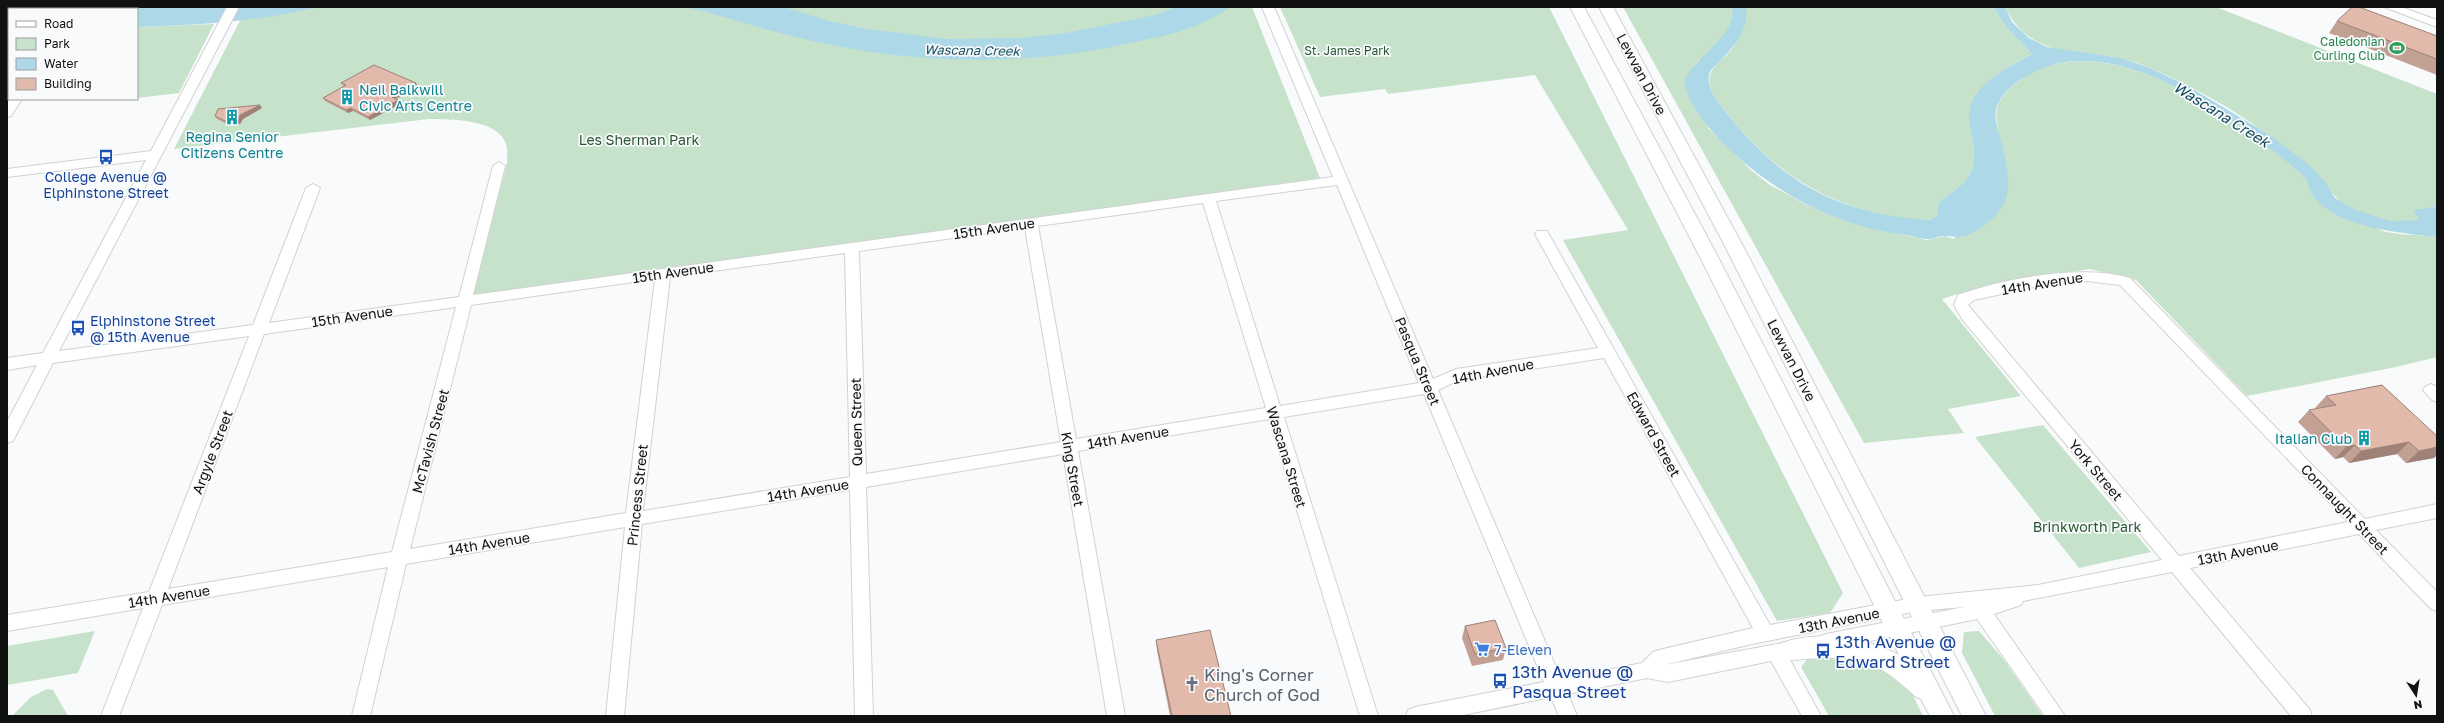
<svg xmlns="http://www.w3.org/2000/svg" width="2444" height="723" font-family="'Golos Text',sans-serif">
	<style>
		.green { fill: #c6e2ca }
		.water { fill: #add8e7 }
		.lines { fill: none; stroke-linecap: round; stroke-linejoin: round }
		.minor-casing { stroke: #d0d1d3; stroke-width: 2 }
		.major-casing { stroke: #d0d1d3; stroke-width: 2 }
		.minor { fill: #fff; fill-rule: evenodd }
		.major { fill: #fff; fill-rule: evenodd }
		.wall { fill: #c2a094 }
		.shaded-wall { fill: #9e8278 }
		.building { fill: #e1baac; stroke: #9e8278 }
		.labels { text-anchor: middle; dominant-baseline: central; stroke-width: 3.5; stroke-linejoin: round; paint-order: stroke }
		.far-leisure-label { font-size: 12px; fill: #27864d; stroke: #f9fafc; text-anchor: end }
		.far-park-label { font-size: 12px; fill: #295733; stroke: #f9fafc }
		.far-water-label { font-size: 13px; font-style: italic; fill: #164f60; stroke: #f9fafc }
		.street-label { font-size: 14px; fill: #101111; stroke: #f9fafc }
		.culture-label { font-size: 14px; fill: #0d838f; stroke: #f9fafc; text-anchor: start }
		.park-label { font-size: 14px; fill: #295733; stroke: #f9fafc }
		.transit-label { font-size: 14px; fill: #164399; stroke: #f9fafc }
		.shop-label { font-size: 14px; fill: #366cbe; stroke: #f9fafc; text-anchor: start }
		.water-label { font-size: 15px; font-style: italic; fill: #164f60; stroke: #f9fafc }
		.near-transit-label { font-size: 17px; fill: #164399; stroke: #f9fafc; text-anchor: start }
		.near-worship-label { font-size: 17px; fill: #5b616d; stroke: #f9fafc; text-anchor: start }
	</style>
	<rect width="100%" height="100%" fill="#f9fafc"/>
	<path class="green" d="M 7,7 L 20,9 L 9,9 L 9,84 L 7,85 Z
		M 247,7 L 1252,7 L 1320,178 L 473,296 L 507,163 C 507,158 508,150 506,144 C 498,119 450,119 429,119 L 174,149 Z
		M 1280,7 L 1549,7 L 1843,593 L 1830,613 L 1777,621 L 1563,240 L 1628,230 L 1535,75 L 1388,94 L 1385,89 L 1320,97 Z
		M 1623,7 L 1732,7 C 1735,31 1712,48 1697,62 L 1708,128 L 1752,171 L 1770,185 L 1807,205 L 1872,228 L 1927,240 L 1945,236 L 1954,239 L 2004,155 C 1994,116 1988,100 2027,76 C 2101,30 2215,103 2274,150 C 2286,159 2296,170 2308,179 C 2323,191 2340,201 2355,212 C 2364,218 2373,227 2383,231 C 2393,235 2425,235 2437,237 L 2437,357 L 2396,367 L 2247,396 L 2136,280 L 2090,269 L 1986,285 L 1942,299 L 2021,396 L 1948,409 L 1964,433 L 1864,443 Z
		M 1746,7 L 1993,7 L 2009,30 L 2032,54 C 2008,66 1968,87 1969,119 C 1970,139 1980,154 1969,176 C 1965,184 1946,196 1939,202 L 1937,215 L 1931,220 C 1919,219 1904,220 1892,217 C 1808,199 1761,161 1712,93 C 1703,66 1721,65 1734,46 C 1739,38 1746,17 1746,7 Z
		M 2005,7 L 2216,7 L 2437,94 L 2437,206 L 2413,210 L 2419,220 C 2410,220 2398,223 2389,221 C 2376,219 2343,207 2335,196 C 2323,181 2316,171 2300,159 C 2265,131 2227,105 2186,85 C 2165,74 2142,63 2119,58 C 2070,48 2031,58 2005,7 Z
		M 214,24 L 179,93 L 137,98 L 137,27 Z
		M 2043,425 L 2151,552 L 2079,568 L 1975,437 Z
		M 95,631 L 78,673 L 7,685 L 7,646 Z
		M 1979,631 L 2004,660 L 2043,716 L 1995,716 L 1962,653 L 1964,632 Z
		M 1847,654 L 1884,665 L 1908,685 L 1923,716 L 1829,716 L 1801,667 L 1808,658 Z
		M 47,689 L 53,690 L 68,716 L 12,716 L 31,697 Z"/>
	<path class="water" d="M 15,7 L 317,7 C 257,22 199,25 137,27 L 137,9 L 20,9 Z
		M 685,7 L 784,7 L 829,21 L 867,29 L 947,39 L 1021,38 L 1066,33 L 1155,15 L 1176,7 L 1230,7 C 1199,30 1163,36 1126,44 C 1021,67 912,64 808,40 C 766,31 727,16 685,7 Z
		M 1732,7 L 1746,7 C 1749,30 1735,45 1720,61 C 1717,64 1712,68 1710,72 C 1707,79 1710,87 1712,93 C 1770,175 1829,214 1931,220 L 1937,215 L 1939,202 C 1946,196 1965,184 1969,176 C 1980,155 1970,138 1969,119 C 1967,86 2008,67 2032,54 L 2009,30 L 1993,7 L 2005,7 L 2012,22 L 2029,38 L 2047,47 L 2121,58 L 2150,68 L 2188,86 L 2268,134 L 2308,164 L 2327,184 L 2335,198 L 2356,210 L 2390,221 L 2419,220 L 2413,210 L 2437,206 L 2437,237 C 2399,233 2313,226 2307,179 C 2247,126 2120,30 2037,71 C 2022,78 2005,88 1998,104 C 1993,115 1997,127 2000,137 C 2011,182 2018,207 1972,233 C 1962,239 1954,236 1944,236 C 1938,236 1932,240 1927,239 C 1920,239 1912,236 1906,235 C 1835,226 1771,192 1721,141 C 1705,124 1688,104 1684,80 C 1688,74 1692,68 1697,63 C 1711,46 1735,32 1732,7 Z"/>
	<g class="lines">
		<g class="minor-casing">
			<path id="minor" d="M 227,7 L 239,7 L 59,351 L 253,325 L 306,188 L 313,184 L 320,188 L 269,323 L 459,297 L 493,166 L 499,162 L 505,166 L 473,295 L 1333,177 L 1262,7 L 1274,7 L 1433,379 L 1456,369 L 1598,348 L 1535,234 L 1537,231 L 1547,231 L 1770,625 L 1918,597 L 2038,585 L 2162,560 L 1962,319 L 1954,305 L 1958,295 C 2004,278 2082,264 2130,278 L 2365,519 L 2437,504 L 2437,518 L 2376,530 L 2437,592 L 2437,611 L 2431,609 L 2359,534 L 2190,568 L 2310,710 L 2312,716 L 2291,716 L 2172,572 L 2023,601 L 2021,605 L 1994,614 L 2065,716 L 2045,716 L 1977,619 L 1826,650 L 1820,648 L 1817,642 L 1820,636 L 1826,634 L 1964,607 L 1918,611 L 1752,644 L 1664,665 L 1799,640 L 1805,642 L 1808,648 L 1805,654 L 1789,658 L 1821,716 L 1802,716 L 1771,661 L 1668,682 L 1647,678 L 1568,694 L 1577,716 L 1559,716 L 1551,697 L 1458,716 L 1406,716 L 1408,710 L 1415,707 L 1544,682 L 1424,394 L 1284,417 L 1378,716 L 1360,716 L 1269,419 L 1078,451 L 1125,716 L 1107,716 L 1063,454 L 866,487 L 873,716 L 855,716 L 850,490 L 642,524 L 624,716 L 606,716 L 625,527 L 406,564 L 370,716 L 352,716 L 388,567 L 162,605 L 119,716 L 101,716 L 143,608 L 7,631 L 7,615 L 149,592 L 249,336 L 53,363 L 13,441 L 7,443 L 7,422 L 37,365 L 7,370 L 7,358 L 43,353 L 146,160 L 7,177 L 7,169 L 151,151 ZM 1337,185 L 1419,383 L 1280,406 L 1216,201 ZM 1203,203 L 1266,408 L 1076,439 L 1038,226 ZM 1025,228 L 1061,442 L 866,474 L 859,251 ZM 845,253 L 850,477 L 643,511 L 670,277 ZM 655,279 L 626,513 L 410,549 L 471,305 ZM 2087,281 L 2120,285 L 2348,522 L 2179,556 L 1968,305 L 1974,300 L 2048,284 ZM 456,307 L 392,552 L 168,589 L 264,334 ZM 1604,358 L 1753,628 L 1659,650 L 1653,652 L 1642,663 L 1561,679 L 1438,390 L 1459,380 Z
				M 2384,7 L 2401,7 L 2437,20 L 2437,27 Z
				M 10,99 L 22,99 L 11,116 L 7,117 L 7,103 Z
				M 2431,384 L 2437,387 L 2437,402 L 2432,400 L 2423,390 L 2426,386 Z"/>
		</g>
		<g class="major-casing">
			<path id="major" d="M 1570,7 L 1584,7 L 1718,257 L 1954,716 L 1930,716 L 1921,699 L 1915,696 C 1868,652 1852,656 1790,660 L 1782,657 L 1779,650 L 1782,643 C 1816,630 1868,638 1899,655 L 1700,257 Z
				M 1599,7 L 1613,7 L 1744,248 L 1986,716 L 1962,716 L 1726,248 Z"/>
		</g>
		<use href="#minor" class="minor"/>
		<use href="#major" class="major"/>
	</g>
	<path class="wall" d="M 2337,21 L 2437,36 L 2437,75 L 2329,33 Z
		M 341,83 L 418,87 L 396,99 L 398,100 L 400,104 L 370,120 L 353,111 L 348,113 L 325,101 L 323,98 L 344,86 Z
		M 262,108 L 243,119 L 240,124 L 229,125 L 217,119 L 215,116 Z
		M 2382,385 L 2434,458 L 2406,463 L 2397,454 L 2349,463 L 2343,457 L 2335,459 L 2298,422 L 2309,410 L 2315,409 L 2315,408 L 2326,396 Z
		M 1465,626 L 1506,648 L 1503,660 L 1472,666 L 1462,638 Z
		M 1156,640 L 1231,716 L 1170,716 L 1157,651 Z"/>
	<path class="shaded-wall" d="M 416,83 L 418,87 L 393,100 L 392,97 Z
		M 398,100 L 400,104 L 370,120 L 368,117 Z
		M 260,105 L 262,108 L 243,119 L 240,124 L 229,125 L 227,122 Z
		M 351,108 L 353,111 L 348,113 L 346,110 Z
		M 2409,442 L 2397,454 L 2349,463 L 2361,451 Z
		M 2355,445 L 2343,457 L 2335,459 L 2346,447 Z
		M 2437,447 L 2437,455 L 2434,458 L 2406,463 L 2419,451 Z"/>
	<path class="building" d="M 2352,7 L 2359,7 L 2437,36 L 2437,59 L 2337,21 Z
		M 374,65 L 416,83 L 392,97 L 398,100 L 368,117 L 351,108 L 346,110 L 323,98 L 346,85 L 341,83 Z
		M 260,105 L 240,115 L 238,121 L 227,122 L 215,116 L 218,109 Z
		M 2382,385 L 2437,436 L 2437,447 L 2419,451 L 2409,442 L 2361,451 L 2355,445 L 2346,447 L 2309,410 L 2336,405 L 2326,396 Z
		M 1495,620 L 1506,648 L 1475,654 L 1465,626 Z
		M 1210,630 L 1231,716 L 1172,716 L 1156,640 Z"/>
	<defs>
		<g id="stadium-bare" transform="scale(1.2)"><path d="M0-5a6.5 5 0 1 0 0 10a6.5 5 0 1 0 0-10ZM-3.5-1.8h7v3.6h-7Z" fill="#2e9e5b" stroke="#f9fafc" stroke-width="2.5" paint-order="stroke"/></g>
		<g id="building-bare" transform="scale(1.2)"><path d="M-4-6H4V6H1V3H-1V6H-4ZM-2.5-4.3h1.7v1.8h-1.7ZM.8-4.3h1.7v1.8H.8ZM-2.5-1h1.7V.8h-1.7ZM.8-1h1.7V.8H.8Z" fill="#0f9aa8" stroke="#f9fafc" stroke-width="2.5" paint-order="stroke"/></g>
		<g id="bus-bare" transform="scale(1.2)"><path d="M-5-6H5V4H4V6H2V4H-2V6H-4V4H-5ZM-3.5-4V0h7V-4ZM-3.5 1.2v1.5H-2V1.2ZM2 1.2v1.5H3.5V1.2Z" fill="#1a4fb4" stroke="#f9fafc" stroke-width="2.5" paint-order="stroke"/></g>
		<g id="supermarket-bare" transform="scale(1.2)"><path d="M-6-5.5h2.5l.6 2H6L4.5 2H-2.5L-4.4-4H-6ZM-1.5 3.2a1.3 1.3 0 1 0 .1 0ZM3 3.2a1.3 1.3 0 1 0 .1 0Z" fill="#3f7fe0" stroke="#f9fafc" stroke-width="2.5" paint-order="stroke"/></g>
		<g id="church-bare" transform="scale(1.2)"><path d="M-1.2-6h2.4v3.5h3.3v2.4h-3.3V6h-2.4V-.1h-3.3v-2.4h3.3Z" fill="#6b7280" stroke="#f9fafc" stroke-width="2.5" paint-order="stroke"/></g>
	</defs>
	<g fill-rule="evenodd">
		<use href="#stadium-bare" x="2397" y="48"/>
		<use href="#building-bare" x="347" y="97"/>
		<use href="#building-bare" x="232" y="117"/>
		<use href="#bus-bare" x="106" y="157"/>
		<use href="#bus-bare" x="78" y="328"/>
		<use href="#building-bare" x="2364" y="438"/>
		<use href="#supermarket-bare" x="1482" y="649"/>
		<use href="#bus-bare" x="1823" y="651"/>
		<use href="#bus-bare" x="1500" y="681"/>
		<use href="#church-bare" x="1192" y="684"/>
	</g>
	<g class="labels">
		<g class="far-leisure-label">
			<text x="2385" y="41">Caledonian<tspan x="2385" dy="14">Curling Club</tspan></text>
		</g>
		<g class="far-park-label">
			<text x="1347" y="50">St. James Park</text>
		</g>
		<g class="far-water-label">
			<text transform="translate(972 50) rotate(1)">Wascana Creek</text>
		</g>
		<g class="street-label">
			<text transform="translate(1642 74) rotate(62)">Lewvan Drive</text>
			<text transform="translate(994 228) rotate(-8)">15th Avenue</text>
			<text transform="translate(673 272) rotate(-8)">15th Avenue</text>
			<text transform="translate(2042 283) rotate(-9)">14th Avenue</text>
			<text transform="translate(352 316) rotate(-8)">15th Avenue</text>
			<text transform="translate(1792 360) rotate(63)">Lewvan Drive</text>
			<text transform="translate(1418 361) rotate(67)">Pasqua Street</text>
			<text transform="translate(1493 371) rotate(-11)">14th Avenue</text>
			<text transform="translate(856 422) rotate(-91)">Queen Street</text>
			<text transform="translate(1654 434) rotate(61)">Edward Street</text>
			<text transform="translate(1128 437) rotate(-9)">14th Avenue</text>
			<text transform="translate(430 441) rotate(-75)">McTavish Street</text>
			<text transform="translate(212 452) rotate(-69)">Argyle Street</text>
			<text transform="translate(1287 457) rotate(73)">Wascana Street</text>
			<text transform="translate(1073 469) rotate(80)">King Street</text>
			<text transform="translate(2096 470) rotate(50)">York Street</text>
			<text transform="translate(808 490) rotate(-9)">14th Avenue</text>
			<text transform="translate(637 495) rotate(-84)">Princess Street</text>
			<text transform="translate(2345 509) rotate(46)">Connaught Street</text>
			<text transform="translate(489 543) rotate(-9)">14th Avenue</text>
			<text transform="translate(2238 552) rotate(-11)">13th Avenue</text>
			<text transform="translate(169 596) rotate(-9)">14th Avenue</text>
			<text transform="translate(1839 620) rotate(-11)">13th Avenue</text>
		</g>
		<g class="culture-label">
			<text x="359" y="89">Neil Balkwill<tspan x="359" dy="16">Civic Arts Centre</tspan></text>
			<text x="232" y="136" text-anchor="middle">Regina Senior<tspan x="232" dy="16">Citizens Centre</tspan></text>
			<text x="2352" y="438" text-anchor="end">Italian Club</text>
		</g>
		<g class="park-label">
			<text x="639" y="139">Les Sherman Park</text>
			<text x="2087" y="526">Brinkworth Park</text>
		</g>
		<g class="transit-label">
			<text x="106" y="176">College Avenue @<tspan x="106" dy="16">Elphinstone Street</tspan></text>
			<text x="90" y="320" text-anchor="start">Elphinstone Street<tspan x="90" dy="16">@ 15th Avenue</tspan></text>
		</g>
		<g class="shop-label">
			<text x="1494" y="649">7-Eleven</text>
		</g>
		<g class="water-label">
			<text transform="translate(2222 114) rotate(32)">Wascana Creek</text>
		</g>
		<g class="near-transit-label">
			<text x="1835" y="641">13th Avenue @<tspan x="1835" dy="20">Edward Street</tspan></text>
			<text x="1512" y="671">13th Avenue @<tspan x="1512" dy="20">Pasqua Street</tspan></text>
		</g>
		<g class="near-worship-label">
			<text x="1204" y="674">King's Corner<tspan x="1204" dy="20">Church of God</tspan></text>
		</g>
	</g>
	<rect width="2444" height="723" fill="none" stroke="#101111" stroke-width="16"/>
	<rect x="8" y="8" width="130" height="92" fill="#f9fafc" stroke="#9c9d9e"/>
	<rect x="16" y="21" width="20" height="6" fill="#ffffff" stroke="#9c9d9e"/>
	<text x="44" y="28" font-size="12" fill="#101111">Road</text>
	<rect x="16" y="38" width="20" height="12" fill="#c6e2ca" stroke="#9c9d9e"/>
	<text x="44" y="48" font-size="12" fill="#101111">Park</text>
	<rect x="16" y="58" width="20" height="12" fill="#add8e7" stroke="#9c9d9e"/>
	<text x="44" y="68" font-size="12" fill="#101111">Water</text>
	<rect x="16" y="78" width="20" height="12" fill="#e1baac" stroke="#9c9d9e"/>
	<text x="44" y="88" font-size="12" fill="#101111">Building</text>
	<g transform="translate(2416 695) rotate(168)" stroke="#f9fafc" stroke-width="3" paint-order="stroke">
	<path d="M0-3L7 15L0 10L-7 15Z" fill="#101111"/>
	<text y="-6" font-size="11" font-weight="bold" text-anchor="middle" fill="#101111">N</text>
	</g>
</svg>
